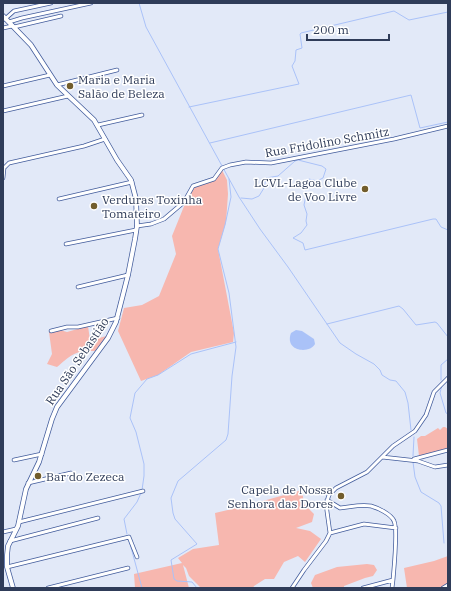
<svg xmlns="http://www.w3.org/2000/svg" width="451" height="591" font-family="'IBM Plex Serif',serif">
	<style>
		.green { fill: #f7b7af }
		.water { fill: #aac2f8 }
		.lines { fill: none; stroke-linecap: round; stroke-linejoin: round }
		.stream { stroke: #aac2f8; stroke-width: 1 }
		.minor-casing { stroke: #425c9c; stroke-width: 4.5 }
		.major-casing { stroke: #425c9c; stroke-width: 5.5 }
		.minor { stroke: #fff; stroke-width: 3 }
		.major { stroke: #fff; stroke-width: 4 }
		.poi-dot { fill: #725d2c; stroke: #fff; stroke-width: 1.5 }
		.labels { text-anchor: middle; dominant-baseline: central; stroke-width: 3; stroke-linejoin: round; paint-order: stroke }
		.poi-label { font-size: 12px; fill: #2f3c59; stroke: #fff; text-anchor: start }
		.street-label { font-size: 12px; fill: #2f3c59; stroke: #fff }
	</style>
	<rect width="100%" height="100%" fill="#e2e9f8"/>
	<path class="green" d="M 222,170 L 227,180 L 228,194 L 226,222 L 218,249 L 234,333 L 233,342 L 191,352 L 158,375 L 141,381 L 118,331 L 124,308 L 142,305 L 159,296 L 176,254 L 172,236 L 191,189 L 193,186 L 211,180 Z
		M 88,326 L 90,340 L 107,336 L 95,351 C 75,350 71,355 57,367 L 47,364 L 52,354 L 49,332 L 60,330 L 67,332 Z
		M 443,427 L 445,427 L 448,429 L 448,449 L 419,456 L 417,439 L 421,436 L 425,436 L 438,428 L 440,430 Z
		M 302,490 L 304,504 L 314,514 L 312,522 L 296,528 L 310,531 L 321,539 L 305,562 L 298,556 L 284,562 L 274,579 L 265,579 L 254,586 L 253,588 L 201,588 L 189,576 L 186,568 L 183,565 L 189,588 L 135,588 L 134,574 L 182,563 L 178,558 L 193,549 L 219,545 L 215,513 L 249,505 Z
		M 448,556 L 448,588 L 407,588 L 404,568 L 434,561 Z
		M 367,564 L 374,565 L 377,570 L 373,576 L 365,578 L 344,586 L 344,588 L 313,588 L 311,583 L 315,575 L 337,567 Z"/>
	<path class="water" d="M 296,330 L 302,331 L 314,339 L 315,344 C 310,354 284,352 291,333 Z"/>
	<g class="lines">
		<path class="stream" d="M 139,3 L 146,27 L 239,197 L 260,229 L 288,267 L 340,343 L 356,354 L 374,364 L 380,370 L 382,375 L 390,380 L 396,381 L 405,392 L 408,403 L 411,430
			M 189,107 L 299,84 L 292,66 L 295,61 L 296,50 L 302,48 L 300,34 L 301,33 L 394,11 L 409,20 L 448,12
			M 210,143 L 411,95 L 420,128 L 448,122
			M 241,198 L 252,199 L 259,196 L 264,188 L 266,178 L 278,176 L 295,161 L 298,160 L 322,166 L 326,169 L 323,178 L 317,181 L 309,179 L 306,182 L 306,195 L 304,205 L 307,214 L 306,221 L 307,225 L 301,233 L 293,238 L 303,243 L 305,250 L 433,219 L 436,219 L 441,227 L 448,230
			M 327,324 L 399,306 L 403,309 L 416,325 L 435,322 L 437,323 L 448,337
			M 441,380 L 441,365 L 448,359
			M 442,385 L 440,393 L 446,413 L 448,414
			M 413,456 L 414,437
			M 413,462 L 415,477 L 421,492 L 439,503 L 441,506 L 444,543
			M 142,490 L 144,476 L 144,464 L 136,432 L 130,418 L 135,393 L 147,379 L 158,375 L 191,354 L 236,342
			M 127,534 L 124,519 L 137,502 L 141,493
			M 129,540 L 142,588
			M 197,588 L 192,582 L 177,581 L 174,579 L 171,560 L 197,544 L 175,519 L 173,513 L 171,498 L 178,481 L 226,440 L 228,434 L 232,376 L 236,347 L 229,293 L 218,249 L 225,225 L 231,197 L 229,179"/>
		<g class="minor-casing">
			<path id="minor" d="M 5,19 L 14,11 L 51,3
				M 9,22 L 22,18 L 91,3
				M 14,27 L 61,16
				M 3,28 L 12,26
				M 57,85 L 117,70
				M 3,86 L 50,75
				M 3,111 L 68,96
				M 98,125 L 142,115
				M 3,178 L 4,168 L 9,163 L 84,146 L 105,139
				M 59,199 L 132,182
				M 137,226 L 151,224 L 164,219 L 184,202 L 193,186 L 214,179 L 222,168 L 230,165 L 246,162 L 271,163 L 394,139 L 448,126
				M 66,244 L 136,230
				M 78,287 L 128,275
				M 51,331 L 67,327 L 78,327 L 118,318
				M 382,457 L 418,461 L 435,467 L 448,465
				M 414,459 L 448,450
				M 14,460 L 42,454
				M 28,483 L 71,473
				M 327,500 L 340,508 C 351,507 360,504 371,506 C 378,508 391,514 394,521 C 398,529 394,568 393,580 L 392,588
				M 19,522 L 143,491
				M 3,532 L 16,529
				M 330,533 L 364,524 L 396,528
				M 10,541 L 98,518
				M 7,567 L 129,537 L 137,557
				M 48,588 L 128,568
				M 292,588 L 304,570 L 326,541 L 330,533 L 326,504 L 329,495 L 336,488 L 367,472 L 393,446 L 415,431 L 426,415 L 434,392 L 448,378
				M 363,588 L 393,580
				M 443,588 L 448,585"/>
		</g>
		<g class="major-casing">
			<path id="major" d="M 3,16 L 31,45 L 57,85 L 94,120 L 117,160 L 131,180 L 136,199 L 137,226 L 135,239 L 128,275 L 116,322 L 108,338 L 57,407 L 52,419 L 39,462 L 26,489 L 18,526 L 8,546 L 7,555 L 7,567 L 13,588"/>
		</g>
		<use href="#minor" class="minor"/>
		<use href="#major" class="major"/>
	</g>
	<g class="poi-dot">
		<circle cx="70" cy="86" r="4"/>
		<circle cx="365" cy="189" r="4"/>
		<circle cx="94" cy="206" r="4"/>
		<circle cx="38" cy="476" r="4"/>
		<circle cx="341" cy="496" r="4"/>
	</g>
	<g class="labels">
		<g class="poi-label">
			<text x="78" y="79">Maria e Maria<tspan x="78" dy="14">Salão de Beleza</tspan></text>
			<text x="357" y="182" text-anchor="end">LCVL-Lagoa Clube<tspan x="357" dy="14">de Voo Livre</tspan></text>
			<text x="102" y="199">Verduras Toxinha<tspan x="102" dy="14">Tomateiro</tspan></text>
			<text x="46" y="476">Bar do Zezeca</text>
			<text x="333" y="489" text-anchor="end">Capela de Nossa<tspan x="333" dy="14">Senhora das Dores</tspan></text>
		</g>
		<g class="street-label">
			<text transform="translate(327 142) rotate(-10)">Rua Fridolino Schmitz</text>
			<text transform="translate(77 361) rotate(-56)">Rua São Sebastião</text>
		</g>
	</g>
	<rect width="451" height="591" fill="none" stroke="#2f3c59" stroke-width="8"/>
	<path d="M307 34v6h82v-6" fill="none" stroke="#2f3c59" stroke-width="2"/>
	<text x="313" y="34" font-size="12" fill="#2f3c59" stroke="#ffffff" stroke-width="3" paint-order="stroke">200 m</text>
</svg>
